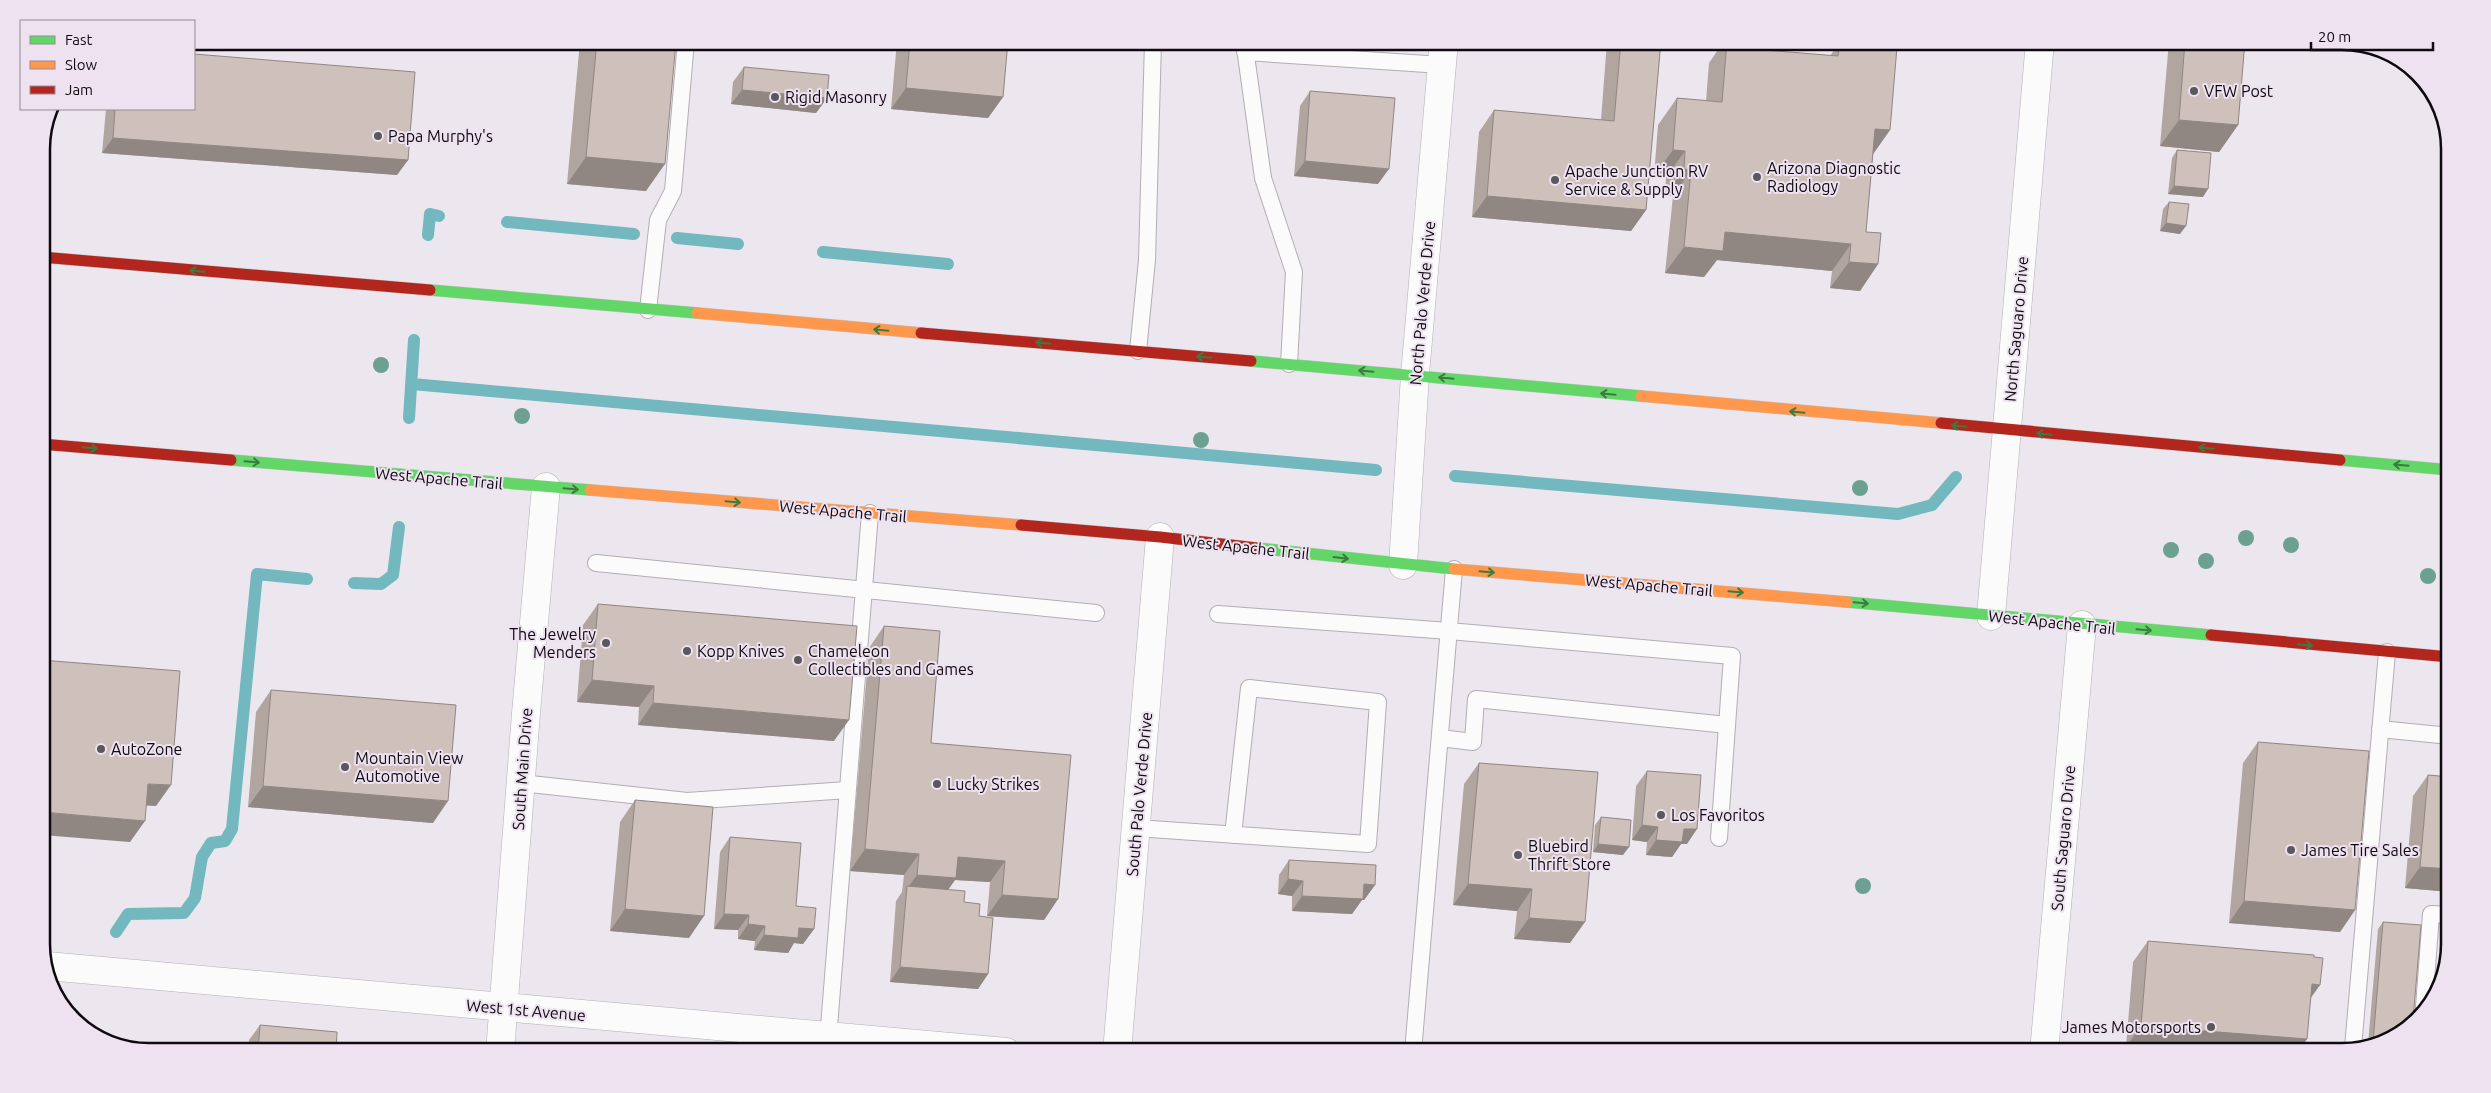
<svg xmlns="http://www.w3.org/2000/svg" width="2491" height="1093" font-family="Ubuntu,sans-serif">
	<style>
		.lines { fill: none; stroke-linecap: round; stroke-linejoin: round }
		.stream { stroke: #72b8be; stroke-width: 12 }
		.lane-casing { stroke: #b2aeb4; stroke-width: 18 }
		.street-casing { stroke: #b2aeb4; stroke-width: 29 }
		.fast-casing { stroke: #c8c5c9; stroke-width: 12 }
		.slow-casing { stroke: #c8c5c9; stroke-width: 12 }
		.jam-casing { stroke: #c8c5c9; stroke-width: 12 }
		.lane { stroke: #fcfbfc; stroke-width: 16 }
		.street { stroke: #fcfbfc; stroke-width: 28 }
		.fast { stroke: #63d668; stroke-width: 11 }
		.slow { stroke: #ff974d; stroke-width: 11 }
		.jam { stroke: #b3261e; stroke-width: 11 }
		.tree { fill: #6ca090 }
		.wall { fill: #b1a5a0 }
		.shaded-wall { fill: #908682 }
		.building { fill: #cec0ba; stroke: #908682 }
		.oneway { stroke: #3d7a40 }
		.poi-dot { fill: #5c575d; stroke: #eee2f1; stroke-width: 2 }
		.labels { text-anchor: middle; dominant-baseline: central; stroke-width: 4; stroke-linejoin: round; paint-order: stroke }
		.poi-label { font-size: 16px; fill: #0e0a0f; stroke: #eee2f1; text-anchor: start }
		.street-label { font-size: 16px; fill: #0e0a0f; stroke: #eee2f1 }
		.rim { fill: none; stroke: #0e0a0f; stroke-width: 2.5 }
	</style>
	<rect width="100%" height="100%" fill="#ece6ee"/>
	<g class="lines">
		<path class="stream" d="M 507,222 L 634,234
			M 428,235 L 430,214 L 439,216
			M 677,238 L 738,244
			M 823,252 L 948,264
			M 412,384 L 1376,470
			M 409,418 L 414,340
			M 1455,476 L 1898,514 L 1932,505 L 1956,477
			M 354,583 L 381,584 L 393,575 L 399,527
			M 116,932 L 128,914 L 184,913 L 195,898 L 202,857 L 211,843 L 225,841 L 232,829 L 257,574 L 307,579"/>
		<g class="lane-casing">
			<path id="lane" d="M 1244,41 L 1263,178 L 1294,272 L 1289,364
				M 1245,52 L 1442,65
				M 648,310 L 658,220 L 673,191 L 686,41
				M 1138,351 L 1147,260 L 1153,41
				M 596,563 L 1096,613
				M 1218,614 L 1449,631 L 1732,656 L 1719,838
				M 2380,729 L 2450,736
				M 1440,738 L 1473,742 L 1476,699 L 1727,725
				M 521,783 L 687,801 L 848,790
				M 1136,828 L 1368,844 L 1378,702 L 1249,688 L 1233,835
				M 2424,1007 L 2431,914 L 2450,915
				M 2353,1048 L 2387,652
				M 827,1052 L 870,513
				M 1413,1052 L 1454,569"/>
		</g>
		<g class="street-casing">
			<path id="street" d="M 1403,565 L 1415,375 L 1444,41
				M 1991,616 L 2040,41
				M 47,966 L 1006,1052
				M 500,1052 L 526,713 L 546,487
				M 1117,1052 L 1160,537
				M 2044,1052 L 2082,625"/>
		</g>
		<g class="fast-casing">
			<path id="fast" d="M 430,290 L 697,313
				M 1251,361 L 1641,396
				M 231,460 L 590,490
				M 2340,460 L 2450,470
				M 1257,548 L 1454,569
				M 1847,602 L 2211,635"/>
		</g>
		<g class="slow-casing">
			<path id="slow" d="M 697,313 L 921,333
				M 1641,396 L 1941,423
				M 590,490 L 1021,525
				M 1454,569 L 1847,602"/>
		</g>
		<g class="jam-casing">
			<path id="jam" d="M 41,257 L 430,290
				M 921,333 L 1251,361
				M 1941,423 L 2340,460
				M 41,444 L 231,460
				M 1021,525 L 1160,537 L 1257,548
				M 2211,635 L 2450,657"/>
		</g>
		<use href="#lane" class="lane"/>
		<use href="#street" class="street"/>
		<use href="#fast" class="fast"/>
		<use href="#slow" class="slow"/>
		<use href="#jam" class="jam"/>
	</g>
	<g class="tree">
		<circle cx="381" cy="365" r="8"/>
		<circle cx="522" cy="416" r="8"/>
		<circle cx="1201" cy="440" r="8"/>
		<circle cx="1860" cy="488" r="8"/>
		<circle cx="2246" cy="538" r="8"/>
		<circle cx="2291" cy="545" r="8"/>
		<circle cx="2171" cy="550" r="8"/>
		<circle cx="2206" cy="561" r="8"/>
		<circle cx="2428" cy="576" r="8"/>
		<circle cx="1863" cy="886" r="8"/>
	</g>
	<path class="wall" d="M 580,41 L 676,41 L 646,191 L 567,184 Z
		M 897,41 L 1008,41 L 1003,97 L 988,118 L 891,109 Z
		M 1607,41 L 1661,41 L 1646,210 L 1631,231 L 1472,217 L 1479,132 L 1494,110 L 1601,120 Z
		M 1724,41 L 1740,41 L 1740,48 L 1830,56 L 1840,42 L 1890,130 L 1873,154 L 1866,232 L 1878,264 L 1860,291 L 1830,288 L 1832,271 L 1717,260 L 1704,277 L 1665,273 L 1673,196 L 1665,196 L 1666,177 L 1654,176 L 1658,125 L 1677,98 L 1706,101 L 1709,63 Z
		M 2169,41 L 2245,41 L 2238,125 L 2219,152 L 2160,146 Z
		M 744,67 L 827,98 L 816,113 L 731,104 L 733,82 Z
		M 1310,91 L 1378,184 L 1294,176 L 1300,106 Z
		M 106,109 L 194,109 L 408,160 L 397,175 L 102,153 Z
		M 2177,150 L 2203,197 L 2168,194 L 2172,158 Z
		M 2169,202 L 2180,234 L 2160,231 L 2163,209 Z
		M 598,604 L 834,741 L 638,725 L 639,707 L 577,702 L 583,625 Z
		M 884,626 L 931,743 L 1058,899 L 1044,920 L 987,916 L 990,882 L 955,880 L 948,889 L 979,916 L 988,974 L 978,989 L 890,982 L 896,901 L 902,892 L 904,875 L 850,871 L 869,648 Z
		M 271,690 L 433,823 L 248,807 L 256,712 Z
		M 2258,742 L 2355,910 L 2340,932 L 2229,923 L 2243,763 Z
		M 1479,763 L 1570,943 L 1514,939 L 1517,911 L 1453,905 L 1464,784 Z
		M 1647,771 L 1687,844 L 1681,844 L 1672,857 L 1646,855 L 1647,842 L 1632,840 L 1636,786 Z
		M 2428,775 L 2450,777 L 2450,892 L 2405,888 L 2413,796 Z
		M 635,800 L 689,938 L 610,931 L 620,822 Z
		M 1601,817 L 1623,855 L 1593,852 L 1595,825 Z
		M 730,837 L 796,906 L 814,929 L 803,944 L 794,943 L 788,953 L 754,950 L 755,941 L 738,939 L 738,930 L 714,929 L 720,852 Z
		M 1289,860 L 1375,885 L 1364,900 L 1362,900 L 1352,914 L 1292,911 L 1292,896 L 1278,894 L 1279,875 Z
		M 2383,922 L 2402,1033 L 2368,1044 L 2378,929 Z
		M 2148,941 L 2310,999 L 2307,1039 L 2298,1052 L 2184,1052 L 2126,1047 L 2133,962 Z
		M 260,1025 L 336,1052 L 248,1052 L 249,1040 Z"/>
	<path class="shaded-wall" d="M 906,88 L 1003,97 L 988,118 L 891,109 Z
		M 742,90 L 827,98 L 816,113 L 731,104 Z
		M 2179,120 L 2238,125 L 2219,152 L 2160,146 Z
		M 1875,129 L 1890,130 L 1871,157 Z
		M 113,138 L 408,160 L 397,175 L 102,153 Z
		M 1673,150 L 1685,151 L 1666,177 L 1654,176 Z
		M 586,157 L 665,164 L 646,191 L 567,184 Z
		M 1305,161 L 1389,169 L 1378,184 L 1294,176 Z
		M 1684,169 L 1691,170 L 1673,196 L 1665,196 Z
		M 2174,186 L 2208,189 L 2203,197 L 2168,194 Z
		M 1487,196 L 1646,210 L 1631,231 L 1472,217 Z
		M 2166,223 L 2186,226 L 2180,234 L 2160,231 Z
		M 1725,232 L 1851,244 L 1832,271 L 1717,260 L 1704,277 L 1665,273 L 1684,247 Z
		M 1849,262 L 1878,264 L 1860,291 L 1830,288 Z
		M 592,680 L 654,686 L 639,707 L 577,702 Z
		M 653,703 L 849,720 L 834,741 L 638,725 Z
		M 148,784 L 171,785 L 156,806 L 133,805 Z
		M 263,786 L 448,801 L 433,823 L 248,807 Z
		M 42,812 L 145,821 L 130,842 L 42,835 Z
		M 1642,825 L 1658,827 L 1647,842 L 1632,840 Z
		M 1684,829 L 1697,829 L 1687,844 L 1681,844 L 1672,857 L 1646,855 L 1656,840 Z
		M 1598,844 L 1629,847 L 1623,855 L 1593,852 Z
		M 865,849 L 919,854 L 904,875 L 850,871 Z
		M 958,857 L 1005,861 L 990,882 L 955,880 L 941,900 L 906,890 L 917,875 Z
		M 2420,867 L 2450,869 L 2450,892 L 2405,888 Z
		M 1288,879 L 1303,881 L 1292,896 L 1278,894 Z
		M 1364,884 L 1375,885 L 1364,900 L 1362,900 L 1352,914 L 1292,911 L 1302,896 Z
		M 1468,884 L 1532,889 L 1517,911 L 1453,905 Z
		M 1002,895 L 1058,899 L 1044,920 L 987,916 Z
		M 2244,901 L 2355,910 L 2340,932 L 2229,923 Z
		M 625,909 L 704,916 L 689,938 L 610,931 Z
		M 724,914 L 749,915 L 738,930 L 714,929 Z
		M 1529,918 L 1585,922 L 1570,943 L 1514,939 Z
		M 748,924 L 765,926 L 755,941 L 738,939 Z
		M 799,928 L 814,929 L 803,944 L 794,943 L 788,953 L 754,950 L 764,935 Z
		M 900,967 L 988,974 L 978,989 L 890,982 Z
		M 2312,984 L 2320,985 L 2305,1006 Z
		M 2141,1026 L 2307,1039 L 2298,1052 L 2184,1052 L 2126,1047 Z"/>
	<path class="building" d="M 597,41 L 676,41 L 665,164 L 586,157 Z
		M 910,41 L 1008,41 L 1003,97 L 906,88 Z
		M 1621,41 L 1661,41 L 1646,210 L 1487,196 L 1494,110 L 1614,121 Z
		M 1727,41 L 1740,41 L 1740,48 L 1838,56 L 1840,42 L 1897,47 L 1890,130 L 1875,129 L 1866,232 L 1881,233 L 1878,264 L 1849,262 L 1851,244 L 1725,232 L 1723,251 L 1684,247 L 1691,170 L 1684,169 L 1685,151 L 1673,150 L 1677,98 L 1722,102 Z
		M 2185,41 L 2245,41 L 2238,125 L 2179,120 Z
		M 194,54 L 415,72 L 408,160 L 113,138 L 115,109 L 194,109 Z
		M 744,67 L 829,75 L 827,98 L 742,90 Z
		M 1310,91 L 1395,98 L 1389,169 L 1305,161 Z
		M 2177,150 L 2211,153 L 2208,189 L 2174,186 Z
		M 2169,202 L 2189,204 L 2186,226 L 2166,223 Z
		M 598,604 L 857,626 L 849,720 L 653,703 L 654,686 L 592,680 Z
		M 884,626 L 940,631 L 931,743 L 1071,755 L 1058,899 L 1002,895 L 1005,861 L 958,857 L 956,878 L 917,875 L 919,854 L 865,849 Z
		M 41,660 L 180,671 L 171,785 L 148,784 L 145,821 L 42,812 Z
		M 271,690 L 456,705 L 448,801 L 263,786 Z
		M 2258,742 L 2369,751 L 2355,910 L 2244,901 Z
		M 1479,763 L 1598,772 L 1585,922 L 1529,918 L 1532,889 L 1468,884 Z
		M 1647,771 L 1701,775 L 1697,829 L 1684,829 L 1682,842 L 1656,840 L 1658,827 L 1642,825 Z
		M 2428,775 L 2450,777 L 2450,869 L 2420,867 Z
		M 635,800 L 713,807 L 704,916 L 625,909 Z
		M 1601,817 L 1631,820 L 1629,847 L 1598,844 Z
		M 730,837 L 801,843 L 796,906 L 816,908 L 814,929 L 799,928 L 798,938 L 764,935 L 765,926 L 748,924 L 749,915 L 724,914 Z
		M 1289,860 L 1376,865 L 1375,885 L 1364,884 L 1363,899 L 1302,896 L 1303,881 L 1288,879 Z
		M 907,886 L 965,891 L 964,902 L 980,904 L 979,916 L 993,918 L 988,974 L 900,967 Z
		M 2383,922 L 2421,925 L 2413,1020 L 2402,1033 L 2373,1042 Z
		M 2148,941 L 2314,955 L 2314,957 L 2323,958 L 2320,985 L 2312,984 L 2307,1039 L 2141,1026 Z
		M 260,1025 L 337,1032 L 336,1052 L 258,1052 Z"/>
	<defs><path id="oneway-shaft" d="M-6 0H5M1.5-3L5.5 0L1.5 3" fill="none" stroke-width="1.6" stroke-linecap="round" stroke-linejoin="round" transform="scale(1.25)"/></defs>
	<g class="oneway">
		<use href="#oneway-shaft" transform="translate(197 271) rotate(-175)"/>
		<use href="#oneway-shaft" transform="translate(881 330) rotate(-175)"/>
		<use href="#oneway-shaft" transform="translate(1043 343) rotate(-175)"/>
		<use href="#oneway-shaft" transform="translate(1204 357) rotate(-175)"/>
		<use href="#oneway-shaft" transform="translate(1366 371) rotate(-175)"/>
		<use href="#oneway-shaft" transform="translate(1446 378) rotate(-174)"/>
		<use href="#oneway-shaft" transform="translate(1608 394) rotate(-175)"/>
		<use href="#oneway-shaft" transform="translate(1797 412) rotate(-175)"/>
		<use href="#oneway-shaft" transform="translate(1959 426) rotate(-175)"/>
		<use href="#oneway-shaft" transform="translate(2044 434) rotate(-175)"/>
		<use href="#oneway-shaft" transform="translate(90 448) rotate(5)"/>
		<use href="#oneway-shaft" transform="translate(2206 448) rotate(-175)"/>
		<use href="#oneway-shaft" transform="translate(252 462) rotate(5)"/>
		<use href="#oneway-shaft" transform="translate(2401 465) rotate(-175)"/>
		<use href="#oneway-shaft" transform="translate(571 489) rotate(5)"/>
		<use href="#oneway-shaft" transform="translate(733 502) rotate(5)"/>
		<use href="#oneway-shaft" transform="translate(1341 558) rotate(7)"/>
		<use href="#oneway-shaft" transform="translate(1487 572) rotate(5)"/>
		<use href="#oneway-shaft" transform="translate(1736 592) rotate(5)"/>
		<use href="#oneway-shaft" transform="translate(1861 603) rotate(5)"/>
		<use href="#oneway-shaft" transform="translate(2144 630) rotate(5)"/>
		<use href="#oneway-shaft" transform="translate(2305 645) rotate(5)"/>
	</g>
	<g class="poi-dot">
		<circle cx="2194" cy="91" r="5"/>
		<circle cx="775" cy="97" r="5"/>
		<circle cx="378" cy="136" r="5"/>
		<circle cx="1757" cy="177" r="5"/>
		<circle cx="1555" cy="180" r="5"/>
		<circle cx="606" cy="643" r="5"/>
		<circle cx="687" cy="651" r="5"/>
		<circle cx="798" cy="660" r="5"/>
		<circle cx="101" cy="749" r="5"/>
		<circle cx="345" cy="767" r="5"/>
		<circle cx="937" cy="784" r="5"/>
		<circle cx="1661" cy="815" r="5"/>
		<circle cx="2291" cy="850" r="5"/>
		<circle cx="1518" cy="855" r="5"/>
		<circle cx="2211" cy="1027" r="5"/>
	</g>
	<g class="labels">
		<g class="poi-label">
			<text x="2204" y="91">VFW Post</text>
			<text x="785" y="97">Rigid Masonry</text>
			<text x="388" y="136">Papa Murphy's</text>
			<text x="1767" y="168">Arizona Diagnostic<tspan x="1767" dy="18">Radiology</tspan></text>
			<text x="1565" y="171">Apache Junction RV<tspan x="1565" dy="18">Service &amp; Supply</tspan></text>
			<text x="596" y="634" text-anchor="end">The Jewelry<tspan x="596" dy="18">Menders</tspan></text>
			<text x="697" y="651">Kopp Knives</text>
			<text x="808" y="651">Chameleon<tspan x="808" dy="18">Collectibles and Games</tspan></text>
			<text x="111" y="749">AutoZone</text>
			<text x="355" y="758">Mountain View<tspan x="355" dy="18">Automotive</tspan></text>
			<text x="947" y="784">Lucky Strikes</text>
			<text x="1671" y="815">Los Favoritos</text>
			<text x="1528" y="846">Bluebird<tspan x="1528" dy="18">Thrift Store</tspan></text>
			<text x="2301" y="850">James Tire Sales</text>
			<text x="2201" y="1027" text-anchor="end">James Motorsports</text>
		</g>
		<g class="street-label">
			<text transform="translate(1422 303) rotate(-85)">North Palo Verde Drive</text>
			<text transform="translate(2016 329) rotate(-85)">North Saguaro Drive</text>
			<text transform="translate(439 478) rotate(5)">West Apache Trail</text>
			<text transform="translate(843 511) rotate(5)">West Apache Trail</text>
			<text transform="translate(1246 547) rotate(6)">West Apache Trail</text>
			<text transform="translate(1649 585) rotate(5)">West Apache Trail</text>
			<text transform="translate(2052 622) rotate(6)">West Apache Trail</text>
			<text transform="translate(522 769) rotate(-86)">South Main Drive</text>
			<text transform="translate(1139 794) rotate(-85)">South Palo Verde Drive</text>
			<text transform="translate(2063 838) rotate(-85)">South Saguaro Drive</text>
			<text transform="translate(526 1010) rotate(5)">West 1st Avenue</text>
		</g>
	</g>
	<path d="M0 0H2491V1093H0ZM149 50H2342A99 99 0 0 1 2441 149V944A99 99 0 0 1 2342 1043H149A99 99 0 0 1 50 944V149A99 99 0 0 1 149 50Z" fill="#eee2f1" fill-rule="evenodd"/>
	<path class="rim" d="M149 50H2342A99 99 0 0 1 2441 149V944A99 99 0 0 1 2342 1043H149A99 99 0 0 1 50 944V149A99 99 0 0 1 149 50Z"/>
	<rect x="20" y="20" width="175" height="90" fill="#eee2f1" stroke="#948c97"/>
	<rect x="30" y="36" width="25" height="8" fill="#63d668" stroke="#948c97"/>
	<text x="65" y="45" font-size="15" fill="#0e0a0f">Fast</text>
	<rect x="30" y="61" width="25" height="8" fill="#ff974d" stroke="#948c97"/>
	<text x="65" y="70" font-size="15" fill="#0e0a0f">Slow</text>
	<rect x="30" y="86" width="25" height="8" fill="#b3261e" stroke="#948c97"/>
	<text x="65" y="95" font-size="15" fill="#0e0a0f">Jam</text>
	<path d="M2311 42v8h122v-8" fill="none" stroke="#0e0a0f" stroke-width="2.5"/>
	<text x="2318" y="42" font-size="15" fill="#0e0a0f" stroke="#eee2f1" stroke-width="4" paint-order="stroke">20 m</text>
</svg>
